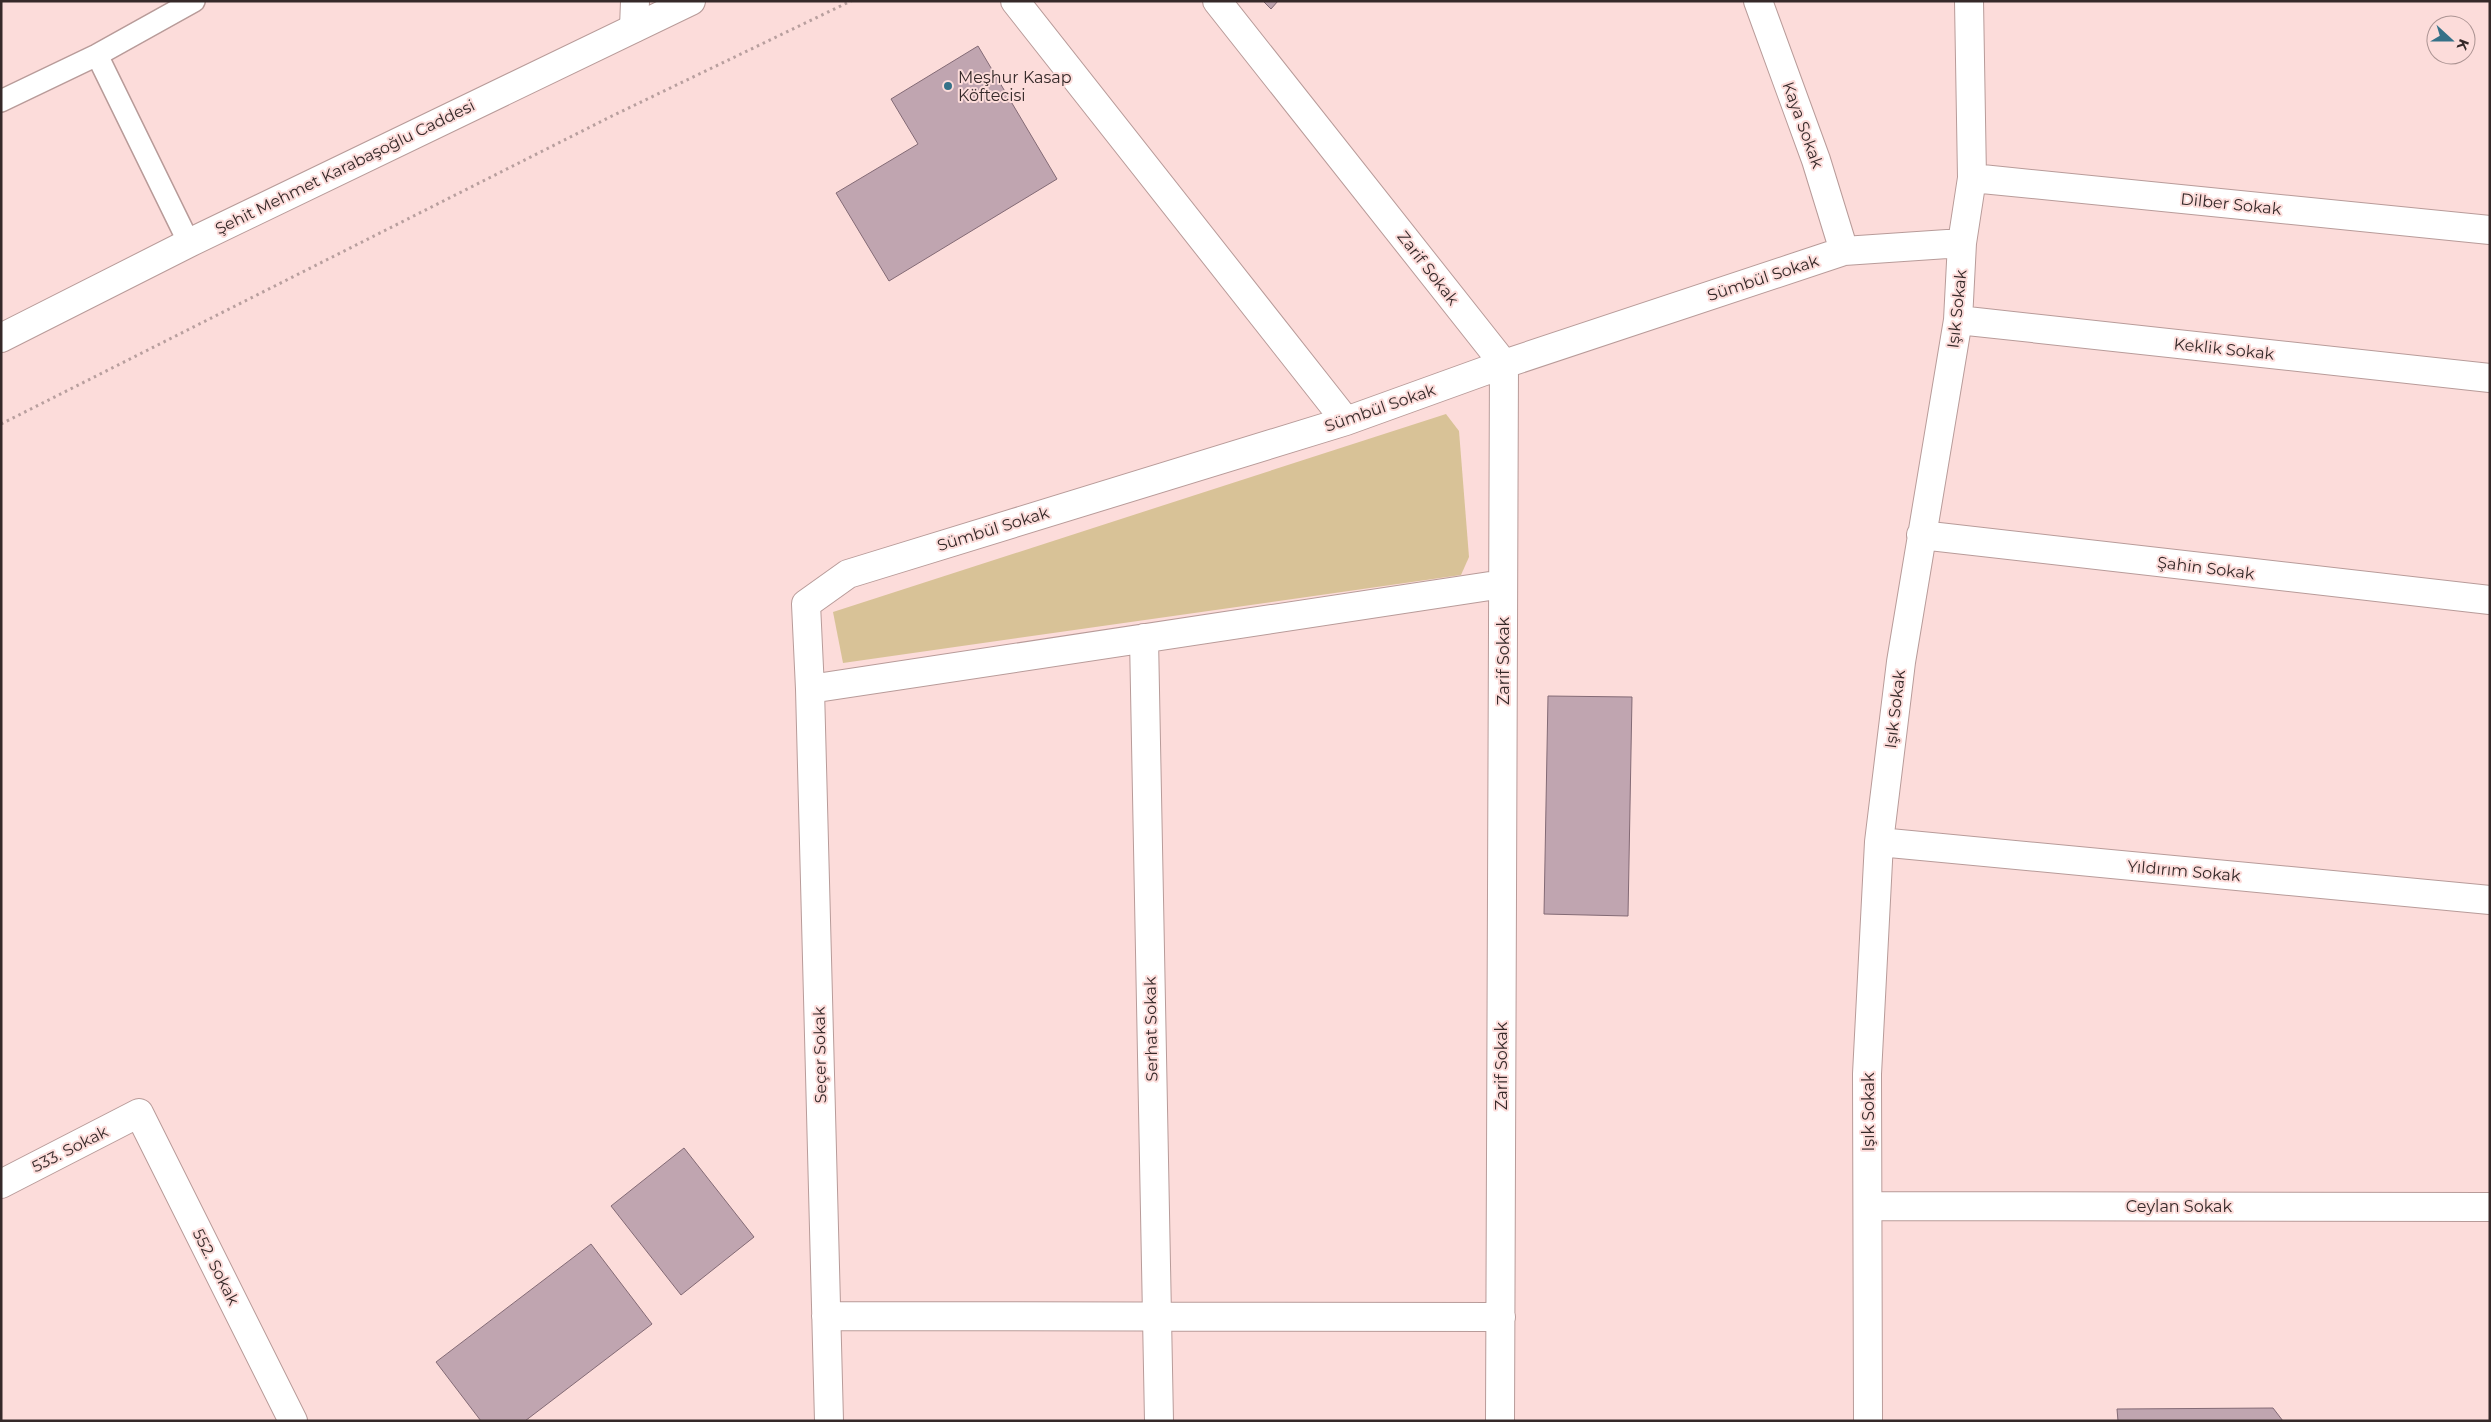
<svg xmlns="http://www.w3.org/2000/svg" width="2491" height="1422" font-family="Montserrat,sans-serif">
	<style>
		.green { fill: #d8c297 }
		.building { fill: #c0a5b0; stroke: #836a75 }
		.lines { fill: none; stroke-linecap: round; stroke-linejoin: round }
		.service-casing { stroke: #b89b99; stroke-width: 24 }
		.minor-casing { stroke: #b89b99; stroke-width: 30 }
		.secondary-casing { stroke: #b89b99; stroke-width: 30 }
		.path { stroke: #b89f9e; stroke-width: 3; stroke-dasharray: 2.5 4; stroke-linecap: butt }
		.service { stroke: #fff; stroke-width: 21 }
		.minor { stroke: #fff; stroke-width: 28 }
		.secondary { stroke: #fff; stroke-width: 28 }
		.poi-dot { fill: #357188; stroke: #fcdcda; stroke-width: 2 }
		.labels { text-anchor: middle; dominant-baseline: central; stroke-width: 4; stroke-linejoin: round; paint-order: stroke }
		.poi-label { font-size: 16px; fill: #352929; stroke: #fcdcda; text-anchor: start }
		.street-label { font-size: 16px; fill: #352929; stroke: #fcdcda }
	</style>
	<rect width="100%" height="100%" fill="#fcdcda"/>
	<path class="green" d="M 1446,414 L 1459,431 L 1469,557 L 1461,575 L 843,663 L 833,612 Z"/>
	<path class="building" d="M 1263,1 L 1278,1 L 1271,9 Z
		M 978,46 L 1057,179 L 889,281 L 836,193 L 918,144 L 891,99 Z
		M 1548,696 L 1632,697 L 1628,916 L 1544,914 Z
		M 684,1148 L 754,1237 L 681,1295 L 611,1206 Z
		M 591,1244 L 652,1324 L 525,1421 L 481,1421 L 436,1362 Z
		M 2273,1408 L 2283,1421 L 2118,1421 L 2117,1409 Z"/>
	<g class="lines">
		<g class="service-casing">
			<path id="service" d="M 97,55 L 189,243
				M 1,101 L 97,55 L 194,1"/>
		</g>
		<g class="minor-casing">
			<path id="minor" d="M 1015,1 L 1346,421
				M 1217,1 L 1504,364 L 1500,1421
				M 1758,1 L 1816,160 L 1844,251
				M 634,28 L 635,1
				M 1972,178 L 2490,230
				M 1958,320 L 2490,378
				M 1921,535 L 2490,600
				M 1144,638 L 1159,1421
				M 810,689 L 1503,584
				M 1879,842 L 2490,900
				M 1,1184 L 139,1113 L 293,1421
				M 1868,1206 L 2490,1207
				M 826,1316 L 1501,1317
				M 829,1421 L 810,689 L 806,604 L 848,574 L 1346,421 L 1504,364 L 1844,251 L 1962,243
				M 1868,1421 L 1867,1074 L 1879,842 L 1901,662 L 1958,320 L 1962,243 L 1972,178 L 1969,1"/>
		</g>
		<g class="secondary-casing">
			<path id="secondary" d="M 1,338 L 189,243 L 691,1"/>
		</g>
		<path class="path" d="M 1,424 L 612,116 L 851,1"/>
		<use href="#service" class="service"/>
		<use href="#minor" class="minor"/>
		<use href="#secondary" class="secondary"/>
	</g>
	<circle class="poi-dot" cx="948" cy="86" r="5"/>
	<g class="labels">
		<g class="poi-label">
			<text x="958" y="77">Meşhur Kasap<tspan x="958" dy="18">Köftecisi</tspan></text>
		</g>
		<g class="street-label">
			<text transform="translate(1803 125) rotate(70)">Kaya Sokak</text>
			<text transform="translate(345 167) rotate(-26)">Şehit Mehmet Karabaşoğlu Caddesi</text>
			<text transform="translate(2231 204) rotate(6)">Dilber Sokak</text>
			<text transform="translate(1428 268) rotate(52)">Zarif Sokak</text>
			<text transform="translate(1763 278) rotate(-18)">Sümbül Sokak</text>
			<text transform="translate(1957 309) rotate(-84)">Işık Sokak</text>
			<text transform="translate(2224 349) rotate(6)">Keklik Sokak</text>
			<text transform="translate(1380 408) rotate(-19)">Sümbül Sokak</text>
			<text transform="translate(993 529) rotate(-17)">Sümbül Sokak</text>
			<text transform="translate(2206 568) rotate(7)">Şahin Sokak</text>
			<text transform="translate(1503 661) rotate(-90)">Zarif Sokak</text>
			<text transform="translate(1895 709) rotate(-83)">Işık Sokak</text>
			<text transform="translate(2184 871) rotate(5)">Yıldırım Sokak</text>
			<text transform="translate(1151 1029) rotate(-91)">Serhat Sokak</text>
			<text transform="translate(820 1055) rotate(-91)">Seçer Sokak</text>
			<text transform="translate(1501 1066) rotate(-90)">Zarif Sokak</text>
			<text transform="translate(1868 1112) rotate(-90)">Işık Sokak</text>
			<text transform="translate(70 1149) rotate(-27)">533. Sokak</text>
			<text x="2179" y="1206">Ceylan Sokak</text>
			<text transform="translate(216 1267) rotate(63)">552. Sokak</text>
		</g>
	</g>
	<rect width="2491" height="1422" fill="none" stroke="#352929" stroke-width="5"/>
	<g transform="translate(2451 40) rotate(111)"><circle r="24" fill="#fcdcda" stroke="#ac9493"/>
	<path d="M0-4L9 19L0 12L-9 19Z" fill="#357188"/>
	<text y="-8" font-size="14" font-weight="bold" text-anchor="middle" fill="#352929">K</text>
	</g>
</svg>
